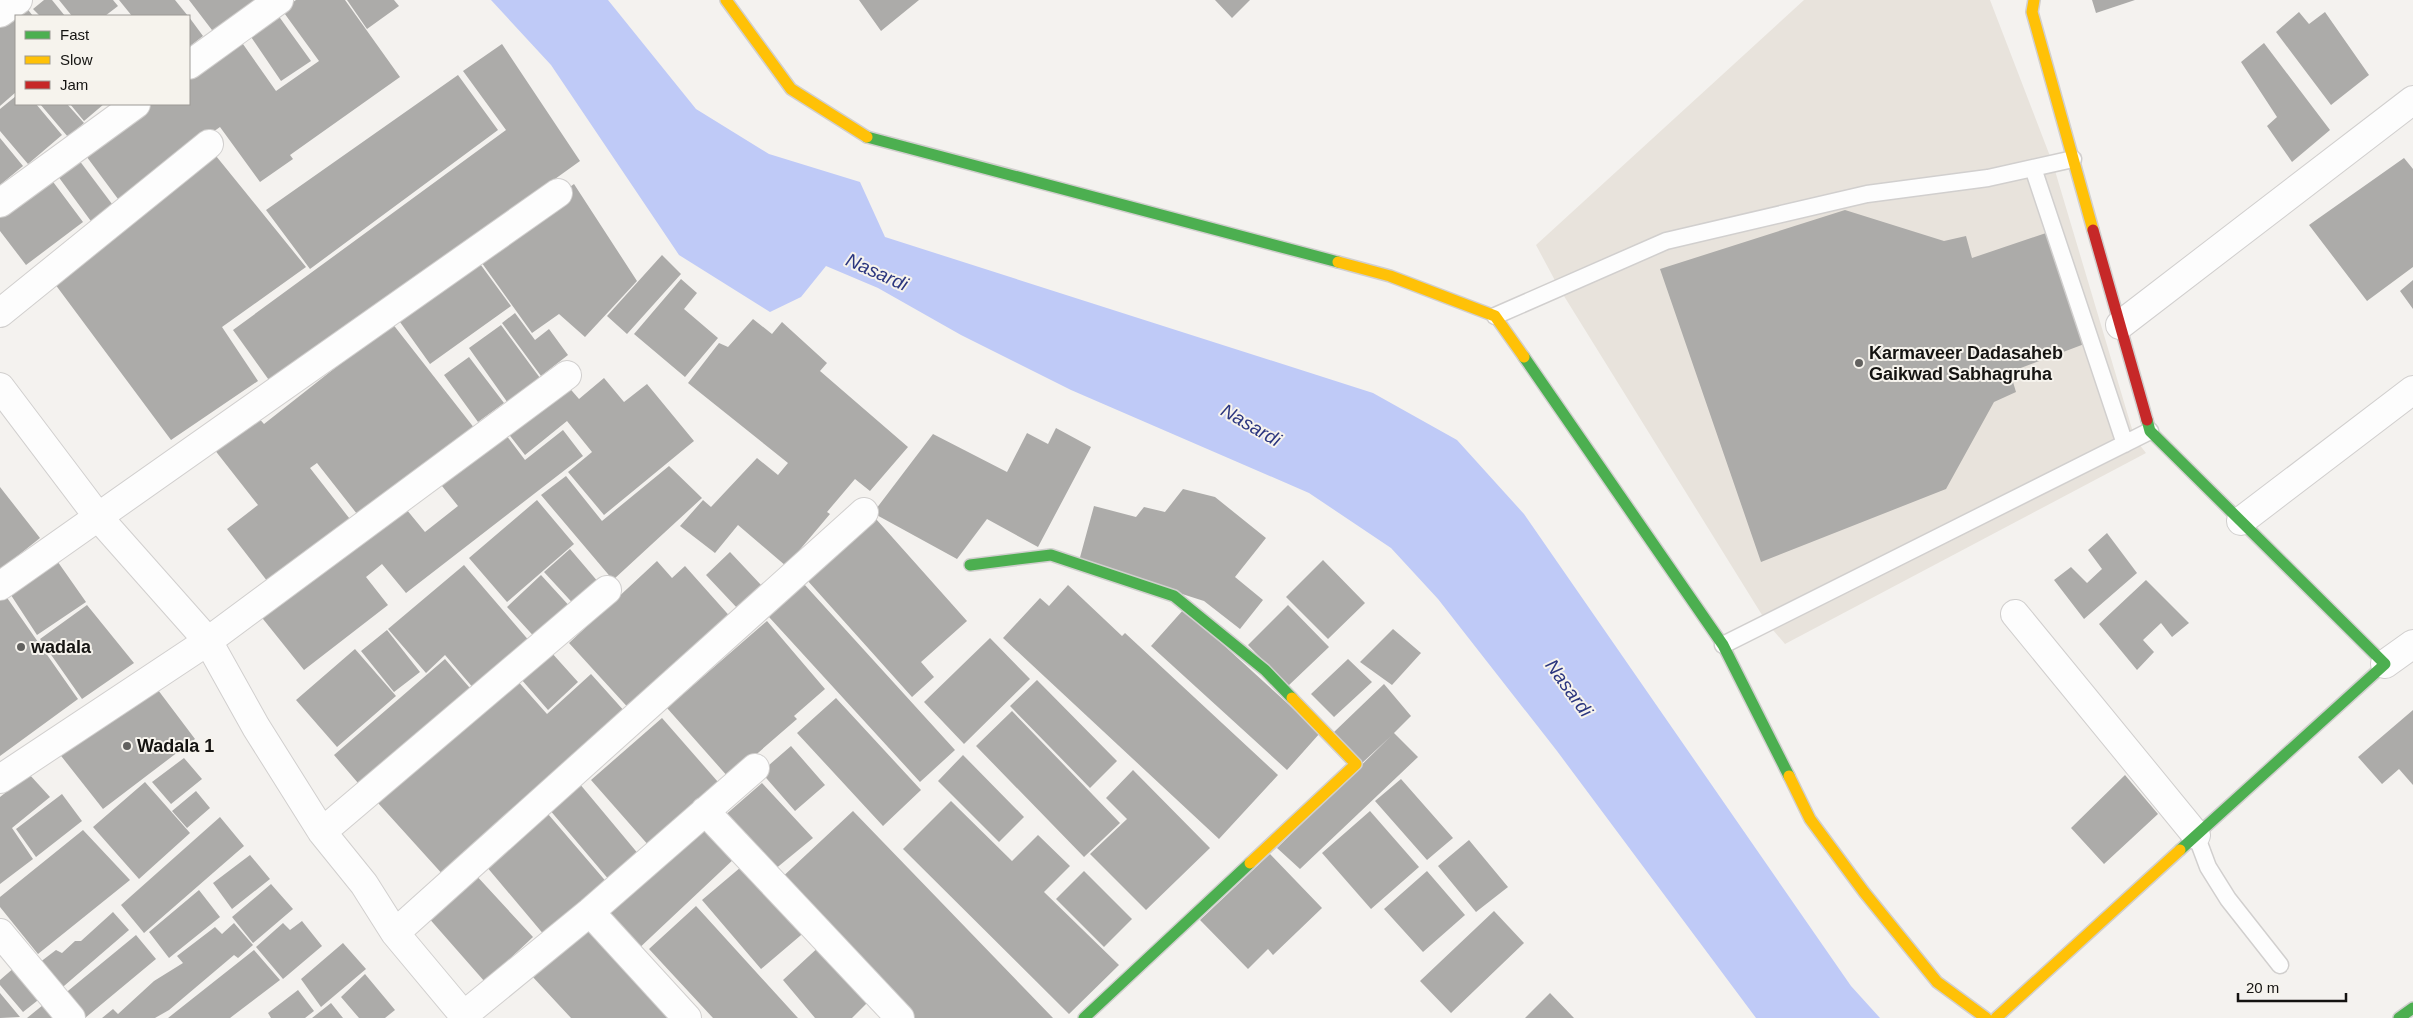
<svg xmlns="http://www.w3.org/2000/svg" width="2413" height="1018" font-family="Helvetica,sans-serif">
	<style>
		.built { fill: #e8e3dc }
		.water { fill: #bfcaf7 }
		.building { fill: #acaba9 }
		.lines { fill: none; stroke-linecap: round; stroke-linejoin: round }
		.lane-casing { stroke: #d1cfce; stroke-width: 19 }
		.street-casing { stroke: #d1cfce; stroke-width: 30 }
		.fast-casing { stroke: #d1cfce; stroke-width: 14 }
		.slow-casing { stroke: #d1cfce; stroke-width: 14 }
		.jam-casing { stroke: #d1cfce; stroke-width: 14 }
		.lane { stroke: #fdfdfd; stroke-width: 16 }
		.street { stroke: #fdfdfd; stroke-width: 28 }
		.fast { stroke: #4caf50; stroke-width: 11 }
		.slow { stroke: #ffc107; stroke-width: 11 }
		.jam { stroke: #c62828; stroke-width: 11 }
		.poi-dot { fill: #62615f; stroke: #f6f3ed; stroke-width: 2 }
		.labels { text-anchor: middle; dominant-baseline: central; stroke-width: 4; stroke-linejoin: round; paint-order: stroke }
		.poi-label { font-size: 18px; font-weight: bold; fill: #141311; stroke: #f6f3ed; text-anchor: start }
		.water-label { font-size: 19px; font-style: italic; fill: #2b367f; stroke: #f6f3ed }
	</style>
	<rect width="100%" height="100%" fill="#f4f2ef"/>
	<path class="built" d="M 1804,0 L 1990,0 L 2053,164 L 2135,439 L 2146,453 L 1785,644 L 1767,623 L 1559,288 L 1536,245 Z"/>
	<path class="water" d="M 491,0 L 608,0 L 696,109 L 769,154 L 860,182 L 885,237 L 1373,393 L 1457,440 L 1524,514 L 1851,986 L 1880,1018 L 1756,1018 L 1557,751 L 1438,599 L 1391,548 L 1309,493 L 1071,390 L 961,335 L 878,288 L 826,266 L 801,297 L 770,312 L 679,255 L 551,65 Z"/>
	<path class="building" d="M 44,0 L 52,0 L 65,16 L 40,16 L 33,9 Z
		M 59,0 L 113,0 L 118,6 L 105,16 L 72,16 Z
		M 119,0 L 175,0 L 188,16 L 132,16 Z
		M 189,0 L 259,0 L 215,34 Z
		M 296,0 L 345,0 L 400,77 L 290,155 L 293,159 L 260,182 L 220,127 L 118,199 L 81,149 L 144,104 L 189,104 L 189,72 L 238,37 L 276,91 L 319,61 L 282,10 Z
		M 347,0 L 394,0 L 399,6 L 367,29 Z
		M 859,0 L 919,0 L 881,31 Z
		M 1215,0 L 1250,0 L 1232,18 Z
		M 2092,0 L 2135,0 L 2096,13 Z
		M 25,6 L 33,16 L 16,16 L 16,92 L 0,106 L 0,24 Z
		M 275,11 L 311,61 L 281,81 L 247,31 Z
		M 2299,12 L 2309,24 L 2325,12 L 2369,75 L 2331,105 L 2276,32 Z
		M 189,17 L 203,36 L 189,47 Z
		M 2264,43 L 2330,130 L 2292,162 L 2267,126 L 2277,117 L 2241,62 Z
		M 502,44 L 580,161 L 271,383 L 233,330 L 506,130 L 463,71 Z
		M 458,75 L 498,130 L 310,269 L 266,210 Z
		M 16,96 L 16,104 L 36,104 L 62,135 L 28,164 L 0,131 L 0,109 Z
		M 40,104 L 67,104 L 84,123 L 68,137 Z
		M 70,104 L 104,104 L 84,121 Z
		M 0,138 L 23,166 L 0,185 Z
		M 212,151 L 306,267 L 222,327 L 258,381 L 171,440 L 52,280 Z
		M 73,152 L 115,208 L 93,224 L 52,168 Z
		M 2404,158 L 2413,169 L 2413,267 L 2367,301 L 2309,225 Z
		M 45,171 L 83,222 L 26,265 L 0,231 L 0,204 Z
		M 574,184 L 637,281 L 585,337 L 559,314 L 532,333 L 479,259 L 545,205 Z
		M 1845,210 L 1944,241 L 1966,236 L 1972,258 L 2049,232 L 2087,343 L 2010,372 L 2016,392 L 1994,402 L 1946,489 L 1761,562 L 1660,269 Z
		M 662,255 L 681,274 L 627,334 L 607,316 Z
		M 475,257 L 511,306 L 430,364 L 395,315 Z
		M 681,279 L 697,293 L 684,309 L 718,338 L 685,377 L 634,334 Z
		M 2413,280 L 2413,309 L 2400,291 Z
		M 515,313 L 535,340 L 549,329 L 568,355 L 541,376 L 502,323 Z
		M 753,319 L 772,334 L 782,322 L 827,363 L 820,371 L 908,447 L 870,491 L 855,479 L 827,512 L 830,514 L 786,566 L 738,525 L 715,553 L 680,526 L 703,500 L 711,507 L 757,458 L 778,475 L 788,463 L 688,383 L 719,343 L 728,347 Z
		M 392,323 L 475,429 L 361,519 L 317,463 L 310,468 L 353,523 L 271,586 L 227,529 L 258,505 L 214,449 L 257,416 L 264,424 Z
		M 501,325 L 543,382 L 510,406 L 469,348 Z
		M 469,357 L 504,403 L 478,422 L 444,375 Z
		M 604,378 L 624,402 L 647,384 L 694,441 L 604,515 L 568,472 L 592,452 L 567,421 L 525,455 L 507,432 L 566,384 L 579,399 Z
		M 1056,428 L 1091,447 L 1038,547 L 987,519 L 957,559 L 873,513 L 933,434 L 1007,472 L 1027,433 L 1048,444 Z
		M 563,430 L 583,456 L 406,593 L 382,564 L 366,577 L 388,605 L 304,670 L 255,609 L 402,504 L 425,532 L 458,506 L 438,481 L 503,431 L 525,460 Z
		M 669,466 L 702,498 L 613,580 L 541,495 L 566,476 L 602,521 Z
		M 0,487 L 40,538 L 0,570 Z
		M 1183,489 L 1215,497 L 1266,538 L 1235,577 L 1263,600 L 1240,629 L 1204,601 L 1079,561 L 1094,506 L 1136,517 L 1144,507 L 1165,512 Z
		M 537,500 L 574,544 L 507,602 L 469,558 Z
		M 876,519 L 967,621 L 921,662 L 934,677 L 912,697 L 807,580 Z
		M 2107,533 L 2137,573 L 2084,619 L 2054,580 L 2071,567 L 2087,583 L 2102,569 L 2088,550 Z
		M 570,549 L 605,590 L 580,611 L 544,572 Z
		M 730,552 L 762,586 L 738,609 L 706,575 Z
		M 53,555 L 86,602 L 37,635 L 7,589 Z
		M 1323,560 L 1365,603 L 1328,639 L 1286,597 Z
		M 657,561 L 672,578 L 685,566 L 734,621 L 633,713 L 569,643 Z
		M 464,565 L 531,643 L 475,690 L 445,655 L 426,673 L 388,629 Z
		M 541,575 L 573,610 L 539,642 L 507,607 Z
		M 2146,580 L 2189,623 L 2172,637 L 2161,623 L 2143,640 L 2154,652 L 2137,670 L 2099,624 Z
		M 804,584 L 955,750 L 920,782 L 769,617 Z
		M 1068,585 L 1122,636 L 1125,633 L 1278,775 L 1219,839 L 1003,638 L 1040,598 L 1049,606 Z
		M 3,592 L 78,699 L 0,756 L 0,594 Z
		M 87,605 L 134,663 L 82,699 L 40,639 Z
		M 1288,605 L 1329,647 L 1288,686 L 1248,645 Z
		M 1184,609 L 1320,733 L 1287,770 L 1151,646 Z
		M 767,621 L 825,689 L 794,716 L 797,719 L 729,778 L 667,708 Z
		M 1393,629 L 1421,653 L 1392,685 L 1360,662 Z
		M 387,630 L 420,672 L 394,692 L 361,651 Z
		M 990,638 L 1030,679 L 964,744 L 924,702 Z
		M 355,649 L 396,696 L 337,747 L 296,700 Z
		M 551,652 L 578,682 L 548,710 L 521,679 Z
		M 445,659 L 475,694 L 364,790 L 334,755 Z
		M 1348,659 L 1372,682 L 1334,717 L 1311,694 Z
		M 591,674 L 626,713 L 445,877 L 378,803 L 515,678 L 547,714 Z
		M 1037,680 L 1117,761 L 1090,788 L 1010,706 Z
		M 1384,684 L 1411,716 L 1394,733 L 1418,757 L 1300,869 L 1277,848 L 1391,736 L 1361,764 L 1333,733 Z
		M 155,686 L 195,739 L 103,809 L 58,752 Z
		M 836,698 L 921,790 L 883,826 L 797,733 Z
		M 2413,710 L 2413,785 L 2399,769 L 2382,784 L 2358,757 Z
		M 1012,711 L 1120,823 L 1084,857 L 976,746 Z
		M 662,718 L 725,790 L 650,847 L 591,780 Z
		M 791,746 L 825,785 L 795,811 L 761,772 Z
		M 963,755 L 1024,817 L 999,842 L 938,781 Z
		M 184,758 L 202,779 L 171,804 L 152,782 Z
		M 1133,770 L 1210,848 L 1146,910 L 1090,854 L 1127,819 L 1106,798 Z
		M 29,774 L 50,797 L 12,828 L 33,859 L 0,884 L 0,797 Z
		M 2125,775 L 2158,814 L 2104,864 L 2071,828 Z
		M 1401,779 L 1453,838 L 1427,860 L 1375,801 Z
		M 145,782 L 190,833 L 139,879 L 93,827 Z
		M 579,783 L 640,856 L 610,881 L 549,809 Z
		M 762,783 L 813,838 L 774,870 L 723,817 Z
		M 196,791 L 210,808 L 187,828 L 172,811 Z
		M 62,794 L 82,821 L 36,857 L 16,829 Z
		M 951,801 L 1012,861 L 1038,835 L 1070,866 L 1044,892 L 1119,965 L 1069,1014 L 903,849 Z
		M 853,811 L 1053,1018 L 910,1018 L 777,882 Z
		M 1370,811 L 1419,867 L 1371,909 L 1322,853 Z
		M 548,814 L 609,885 L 545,936 L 486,866 Z
		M 220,817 L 244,846 L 144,933 L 121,905 Z
		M 703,821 L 736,857 L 635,952 L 598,914 Z
		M 83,830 L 130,880 L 38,954 L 0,907 L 0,897 Z
		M 1469,840 L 1508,887 L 1476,912 L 1438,866 Z
		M 1270,854 L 1322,908 L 1273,955 L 1268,949 L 1248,969 L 1200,920 Z
		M 250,855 L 270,879 L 232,909 L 213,883 Z
		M 741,867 L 765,895 L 771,889 L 807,930 L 761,969 L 702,900 Z
		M 1084,871 L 1132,919 L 1104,947 L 1056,899 Z
		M 1427,871 L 1465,915 L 1423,952 L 1384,909 Z
		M 474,873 L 533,937 L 485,982 L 427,916 Z
		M 271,884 L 293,909 L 253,943 L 232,917 Z
		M 199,890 L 220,917 L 169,958 L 149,932 Z
		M 696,906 L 798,1018 L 713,1018 L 649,949 Z
		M 1494,911 L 1524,943 L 1451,1013 L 1420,981 Z
		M 113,912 L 129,930 L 57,992 L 35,966 L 56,950 L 62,953 L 75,941 L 81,941 Z
		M 302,921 L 322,946 L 283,979 L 256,947 L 283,923 L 290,930 Z
		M 234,923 L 253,945 L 238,958 L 234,955 L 169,1010 L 155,1018 L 102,1018 L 113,1009 L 118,1014 L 154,981 L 183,963 L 177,956 L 215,927 L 222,934 Z
		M 590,925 L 677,1018 L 571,1018 L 531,975 Z
		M 136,935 L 156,959 L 85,1018 L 82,1018 L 63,995 Z
		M 343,943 L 366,969 L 321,1007 L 301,979 Z
		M 822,944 L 873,997 L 852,1018 L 815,1018 L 783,980 Z
		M 254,950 L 280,980 L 230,1018 L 168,1018 Z
		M 15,967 L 42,997 L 23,1012 L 0,985 L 0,980 Z
		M 365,974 L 395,1010 L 385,1018 L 359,1018 L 341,997 Z
		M 298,990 L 314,1011 L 305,1018 L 271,1018 L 268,1013 Z
		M 0,993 L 20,1017 L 0,1018 Z
		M 1550,993 L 1574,1018 L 1525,1018 Z
		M 331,1003 L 343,1018 L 312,1018 Z
		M 43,1005 L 54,1018 L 27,1018 Z"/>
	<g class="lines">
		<g class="lane-casing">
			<path id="lane" d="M 2033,168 L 2125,444
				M 1495,316 L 1666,241 L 1867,194 L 1988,178 L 2073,159
				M 1723,645 L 2150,431
				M 2196,835 L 2208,867 L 2228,899 L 2280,965"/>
		</g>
		<g class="street-casing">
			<path id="street" d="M 0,13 L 18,0
				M 189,65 L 279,0
				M 0,203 L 136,104
				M 0,313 L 209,144
				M 2120,325 L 2413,100
				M 0,387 L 99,518 L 208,641 L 256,727 L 322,832 L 364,884 L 395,933 L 466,1018
				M 2241,521 L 2413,390
				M 0,586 L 558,193
				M 2015,614 L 2196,835
				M 2385,664 L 2413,644
				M 0,779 L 208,641 L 567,375
				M 705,811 L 900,1018
				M 322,832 L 607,590
				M 590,912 L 687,1018
				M 0,933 L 71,1018
				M 395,933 L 864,512
				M 464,1015 L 590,912 L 755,768"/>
		</g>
		<g class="fast-casing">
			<path id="fast" d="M 867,137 L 1338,262
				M 1524,357 L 1723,645 L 1789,776
				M 2147,420 L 2150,431 L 2385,664 L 2180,850
				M 970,565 L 1051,555 L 1174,596 L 1265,670 L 1292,698
				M 1084,1018 L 1250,863
				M 2399,1018 L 2413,1008"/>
		</g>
		<g class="slow-casing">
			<path id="slow" d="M 726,0 L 791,89 L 867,137
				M 2034,0 L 2032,12 L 2093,230
				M 1338,262 L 1390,276 L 1495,316 L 1524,357
				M 1789,776 L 1810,819 L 1864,892 L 1937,982 L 1986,1018
				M 1250,863 L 1356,764 L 1292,698
				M 1996,1018 L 2180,850"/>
		</g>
		<g class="jam-casing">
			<path id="jam" d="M 2093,230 L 2147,420"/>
		</g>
		<use href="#lane" class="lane"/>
		<use href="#street" class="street"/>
		<use href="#fast" class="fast"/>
		<use href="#slow" class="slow"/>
		<use href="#jam" class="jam"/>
	</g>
	<g class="poi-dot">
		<circle cx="1859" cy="363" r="5"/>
		<circle cx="21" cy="647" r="5"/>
		<circle cx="127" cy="746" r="5"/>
	</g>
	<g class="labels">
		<g class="poi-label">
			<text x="1869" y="353">Karmaveer Dadasaheb<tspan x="1869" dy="21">Gaikwad Sabhagruha</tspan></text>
			<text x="31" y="647">wadala</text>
			<text x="137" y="746">Wadala 1</text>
		</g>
		<g class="water-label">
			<text transform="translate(877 272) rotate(24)">Nasardi</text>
			<text transform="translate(1251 425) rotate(30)">Nasardi</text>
			<text transform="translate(1569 688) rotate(54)">Nasardi</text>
		</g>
	</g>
	<rect x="15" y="15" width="175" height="90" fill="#f6f3ed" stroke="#9c9995"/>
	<rect x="25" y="31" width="25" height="8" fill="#4caf50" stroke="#9c9995"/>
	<text x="60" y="40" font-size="15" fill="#141311">Fast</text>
	<rect x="25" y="56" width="25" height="8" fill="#ffc107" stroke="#9c9995"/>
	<text x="60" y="65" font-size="15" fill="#141311">Slow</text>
	<rect x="25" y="81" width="25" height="8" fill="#c62828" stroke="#9c9995"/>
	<text x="60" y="90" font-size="15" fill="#141311">Jam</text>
	<path d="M2238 993v8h108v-8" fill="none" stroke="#141311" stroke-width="2.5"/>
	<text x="2246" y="993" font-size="15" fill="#141311" stroke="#f6f3ed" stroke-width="4" paint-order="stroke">20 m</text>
</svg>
